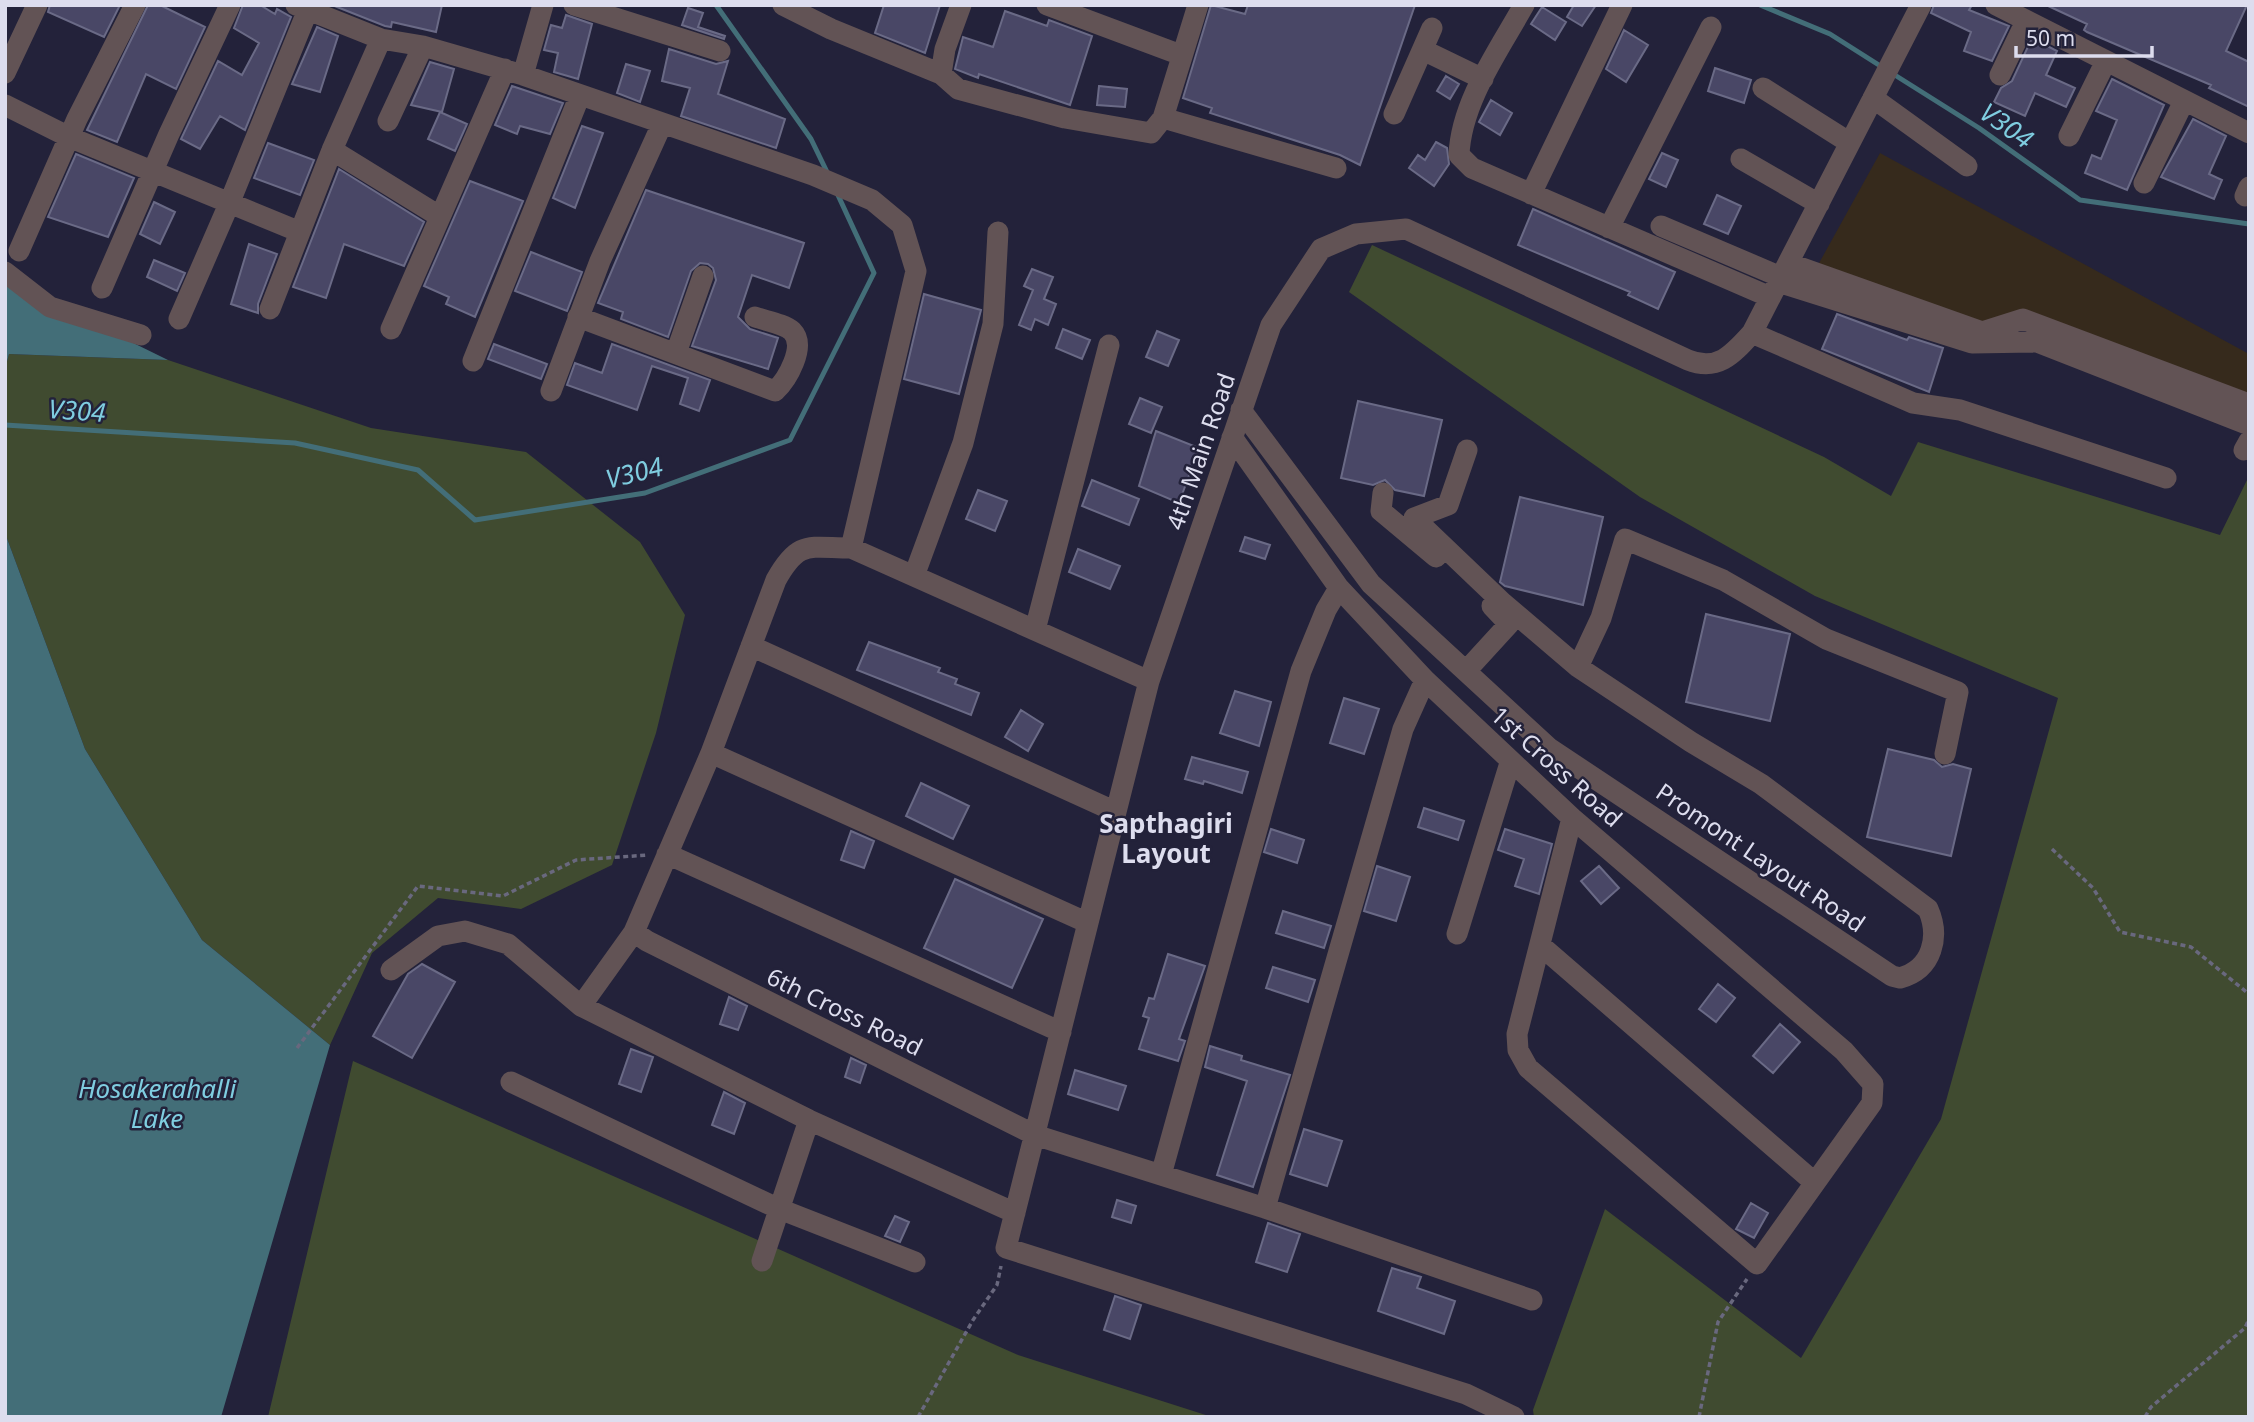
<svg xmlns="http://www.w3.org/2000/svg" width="2254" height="1422" font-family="'Noto Sans',sans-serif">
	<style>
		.commercial { fill: #362a1c }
		.green { fill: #404b30 }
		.water { fill: #436e78 }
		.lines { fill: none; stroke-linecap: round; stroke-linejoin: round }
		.stream { stroke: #436e78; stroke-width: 5 }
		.building { fill: #494766; stroke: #6a6a86; stroke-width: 2 }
		.path { stroke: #69687e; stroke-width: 3.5; stroke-dasharray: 5 3.5; stroke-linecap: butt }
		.minor { stroke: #625355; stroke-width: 21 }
		.labels { text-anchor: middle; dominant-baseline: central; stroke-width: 5; stroke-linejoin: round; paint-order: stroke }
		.street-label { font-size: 24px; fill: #dde; stroke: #23223a }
		.water-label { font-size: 26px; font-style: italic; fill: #7fcde0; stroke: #23223a }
		.neighbourhood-label { font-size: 26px; font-weight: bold; fill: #dde; stroke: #23223a }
	</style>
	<rect width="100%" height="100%" fill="#23223a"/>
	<path class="commercial" d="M 1880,153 L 2249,354 L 2249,416 L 2026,324 L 1968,339 L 1808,283 Z"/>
	<path class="green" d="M 1372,245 L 1824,457 L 1891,496 L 1918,442 L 2220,535 L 2249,476 L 2249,1417 L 1534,1417 L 1533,1410 L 1605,1209 L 1801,1358 L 1941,1119 L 2058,698 L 1815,596 L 1640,497 L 1349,292 Z
		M 9,354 L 168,360 L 371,428 L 526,452 L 640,542 L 685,615 L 656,733 L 612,865 L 521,909 L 438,898 L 372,953 L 330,1045 L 202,940 L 85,749 L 5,533 L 5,369 Z
		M 353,1061 L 1018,1355 L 1212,1417 L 268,1417 Z"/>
	<path class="water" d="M 5,280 L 168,360 L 9,354 L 5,369 Z
		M 5,533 L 85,749 L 202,940 L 330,1045 L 221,1417 L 5,1417 Z"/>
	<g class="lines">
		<path class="stream" d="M 716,5 L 811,139 L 828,174
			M 1760,5 L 1830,34 L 1882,67
			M 1890,72 L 1979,128 L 2080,200 L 2249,224
			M 5,425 L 295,443 L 418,470 L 475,520 L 645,493 L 790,440 L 874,273 L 837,193"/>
	</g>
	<path class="building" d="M 50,5 L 120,5 L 104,37 L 48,12 Z
		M 148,5 L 160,5 L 205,27 L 176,89 L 146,74 L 117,142 L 87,130 Z
		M 243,5 L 260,5 L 275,14 L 277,9 L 291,17 L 245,130 L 220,116 L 200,149 L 181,139 L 218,61 L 242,75 L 259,43 L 234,28 Z
		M 332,5 L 442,5 L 436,32 L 392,22 L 391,27 L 385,26 Z
		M 884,5 L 940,5 L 925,53 L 875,33 Z
		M 1211,5 L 1245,14 L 1248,5 L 1415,5 L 1360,165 L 1340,155 L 1210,113 L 1212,108 L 1183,98 Z
		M 1574,5 L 1596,5 L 1582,26 L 1567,17 Z
		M 1934,5 L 1972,5 L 1969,10 L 2009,26 L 1992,61 L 1964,51 L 1971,32 L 1931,13 Z
		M 2046,5 L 2247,5 L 2226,51 L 2249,62 L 2249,107 L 2209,88 L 2211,85 L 2087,32 L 2084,30 L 2087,24 Z
		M 1542,7 L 1566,22 L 1555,40 L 1531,24 Z
		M 688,8 L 703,13 L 698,27 L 725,36 L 724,39 L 682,25 Z
		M 1005,11 L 1047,26 L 1049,20 L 1092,36 L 1070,105 L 979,74 L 978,78 L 955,69 L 963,37 L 993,47 Z
		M 566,15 L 592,24 L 578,79 L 554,72 L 558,53 L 544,50 L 551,25 L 562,28 Z
		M 317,27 L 338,36 L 320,92 L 292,84 Z
		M 1624,30 L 1648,45 L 1626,82 L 1606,69 Z
		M 2032,38 L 2057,51 L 2046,75 L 2075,88 L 2066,107 L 2035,93 L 2025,116 L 1994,102 L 2001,88 L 2012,81 Z
		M 669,49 L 716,64 L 728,61 L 718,94 L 785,119 L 776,148 L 681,116 L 690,88 L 662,81 Z
		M 430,62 L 454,69 L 442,112 L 411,105 Z
		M 626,64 L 650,71 L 640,102 L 617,93 Z
		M 1715,68 L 1751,80 L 1744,103 L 1708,91 Z
		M 1446,76 L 1459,84 L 1450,99 L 1437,91 Z
		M 2112,79 L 2164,105 L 2127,190 L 2085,173 L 2092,155 L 2101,159 L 2117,120 L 2096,111 Z
		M 512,86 L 563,103 L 550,134 L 520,126 L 517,134 L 495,125 Z
		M 1099,86 L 1127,89 L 1125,107 L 1097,105 Z
		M 1491,100 L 1512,113 L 1500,135 L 1479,122 Z
		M 440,112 L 467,124 L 455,151 L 428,139 Z
		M 2193,119 L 2226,136 L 2209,174 L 2222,180 L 2214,199 L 2161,177 Z
		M 582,126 L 603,133 L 575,208 L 553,198 Z
		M 1436,142 L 1447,148 L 1449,164 L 1434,186 L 1409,168 L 1418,155 L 1425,160 Z
		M 268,143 L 314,160 L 300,195 L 254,178 Z
		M 1662,153 L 1678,160 L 1666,187 L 1649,179 Z
		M 76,154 L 134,178 L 108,237 L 48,217 Z
		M 339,169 L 424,222 L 404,266 L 344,244 L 326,298 L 293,287 Z
		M 470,181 L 523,201 L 475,317 L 446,304 L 449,297 L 424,286 Z
		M 646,190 L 804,243 L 789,288 L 752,275 L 738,317 L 750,329 L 778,338 L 768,369 L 692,346 L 716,280 L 713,268 L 708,264 L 700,263 L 691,271 L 668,337 L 621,319 L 623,312 L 598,303 Z
		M 1717,195 L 1741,206 L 1728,234 L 1704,224 Z
		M 154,202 L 175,212 L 160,244 L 140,234 Z
		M 1533,209 L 1675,272 L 1658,309 L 1628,295 L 1630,292 L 1518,245 Z
		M 249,244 L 277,254 L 258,304 L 258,313 L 231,304 Z
		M 531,252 L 582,272 L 567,311 L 515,291 Z
		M 154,260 L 185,273 L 177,291 L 147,277 Z
		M 1032,269 L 1053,277 L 1044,299 L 1056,304 L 1048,325 L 1035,319 L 1031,330 L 1019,325 L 1033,290 L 1024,286 Z
		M 924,294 L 981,310 L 959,394 L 904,379 Z
		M 1837,314 L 1907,340 L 1909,337 L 1943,348 L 1929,392 L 1822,349 Z
		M 1063,329 L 1090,340 L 1082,359 L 1056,348 Z
		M 1157,331 L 1179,340 L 1168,366 L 1146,357 Z
		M 494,344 L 547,364 L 541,379 L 488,359 Z
		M 612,344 L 710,380 L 699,411 L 680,404 L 688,378 L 652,366 L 637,410 L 567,385 L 575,363 L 602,373 Z
		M 1140,398 L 1162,407 L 1151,433 L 1129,424 Z
		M 1358,401 L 1442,420 L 1424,496 L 1395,490 L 1385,480 L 1373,485 L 1341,478 Z
		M 1156,431 L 1199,448 L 1179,503 L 1139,486 Z
		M 1092,480 L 1139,499 L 1129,525 L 1082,506 Z
		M 978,490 L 1007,501 L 995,531 L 966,519 Z
		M 1520,497 L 1603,517 L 1583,605 L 1505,586 L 1500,582 Z
		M 1245,537 L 1270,545 L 1265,559 L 1240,551 Z
		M 1078,549 L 1120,566 L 1110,589 L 1069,572 Z
		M 1706,614 L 1790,634 L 1770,721 L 1686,702 Z
		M 869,642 L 940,668 L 938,672 L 957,679 L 955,684 L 979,693 L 971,715 L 857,670 Z
		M 1235,691 L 1271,702 L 1259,746 L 1220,733 Z
		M 1344,698 L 1379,709 L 1364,754 L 1330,743 Z
		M 1021,710 L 1043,724 L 1028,751 L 1005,737 Z
		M 1888,749 L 1934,760 L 1942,767 L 1953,764 L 1971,769 L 1951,856 L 1867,837 Z
		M 1192,757 L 1248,772 L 1242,793 L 1204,781 L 1203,784 L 1185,779 Z
		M 921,783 L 969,806 L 953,839 L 906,816 Z
		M 1424,808 L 1464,821 L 1458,840 L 1418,827 Z
		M 1271,829 L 1304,840 L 1297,863 L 1264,852 Z
		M 1505,829 L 1552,844 L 1539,894 L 1515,886 L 1524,859 L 1498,850 Z
		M 851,831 L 874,841 L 864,868 L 841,860 Z
		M 1377,866 L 1410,877 L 1396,921 L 1364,911 Z
		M 1599,866 L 1619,888 L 1601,904 L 1581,881 Z
		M 955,879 L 1043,919 L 1012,988 L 924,948 Z
		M 1283,911 L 1331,926 L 1324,948 L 1276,933 Z
		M 1168,954 L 1205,966 L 1179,1039 L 1185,1041 L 1178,1061 L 1139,1049 L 1149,1018 L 1143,1016 L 1149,998 L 1154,999 Z
		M 422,964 L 455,982 L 412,1058 L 373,1036 L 408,974 Z
		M 1273,967 L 1315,980 L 1308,1002 L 1266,988 Z
		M 1718,984 L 1735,998 L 1716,1022 L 1699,1009 Z
		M 729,997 L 747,1006 L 738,1030 L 720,1024 Z
		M 1780,1024 L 1800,1042 L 1773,1073 L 1753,1056 Z
		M 1210,1046 L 1242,1056 L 1241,1060 L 1290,1075 L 1253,1187 L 1217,1175 L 1247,1081 L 1205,1067 Z
		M 631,1049 L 653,1057 L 641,1092 L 619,1084 Z
		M 851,1058 L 866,1065 L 860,1083 L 845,1077 Z
		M 1075,1070 L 1126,1086 L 1118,1110 L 1068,1094 Z
		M 724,1092 L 745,1103 L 734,1134 L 712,1125 Z
		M 1304,1129 L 1342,1141 L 1327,1186 L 1290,1174 Z
		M 1117,1200 L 1136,1206 L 1131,1223 L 1112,1217 Z
		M 1751,1203 L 1768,1213 L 1754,1238 L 1736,1229 Z
		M 895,1216 L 909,1222 L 900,1242 L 885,1236 Z
		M 1268,1223 L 1300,1234 L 1287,1272 L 1256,1262 Z
		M 1392,1268 L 1421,1277 L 1417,1288 L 1455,1301 L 1444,1334 L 1378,1311 Z
		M 1115,1296 L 1141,1305 L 1130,1339 L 1104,1330 Z"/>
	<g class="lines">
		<path class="path" d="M 2052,849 L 2093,888 L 2120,932 L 2191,947 L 2249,994
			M 297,1048 L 418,886 L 503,896 L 576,860 L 648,855
			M 918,1417 L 973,1320 L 997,1285 L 1001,1266
			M 1699,1417 L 1718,1322 L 1747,1279
			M 2145,1417 L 2151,1407 L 2245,1328 L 2249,1319"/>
		<path class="minor" d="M 296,5 L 381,39 L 423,46 L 523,75 L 813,175 L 872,200 L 902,225 L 916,271 L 851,548 L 1149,681
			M 574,5 L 720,51
			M 783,5 L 831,29 L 941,74
			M 961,5 L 945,49 L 941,74 L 958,89 L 1065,118 L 1151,133 L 1163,118 L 1198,5
			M 1047,5 L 1181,55
			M 1524,5 C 1499,50 1461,102 1459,155 L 1472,168 L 1770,297
			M 1996,5 L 2249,133
			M 1423,50 L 1483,79
			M 5,73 L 37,5
			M 523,75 L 543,5
			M 2000,75 L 2026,21
			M 1763,88 L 1850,143
			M 1873,98 L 1967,166
			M 5,105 L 69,137 L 300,232
			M 1394,114 L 1432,28
			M 1163,118 L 1336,168
			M 388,121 L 423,46
			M 2069,136 L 2106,61
			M 332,150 L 439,216
			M 1741,159 L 1819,204
			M 2144,183 L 2184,101
			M 1531,194 L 1622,5
			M 2245,196 L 2249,187
			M 1661,226 L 1781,277
			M 1609,228 L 1711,27
			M 19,251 L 77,119 L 135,5
			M 1788,263 L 1982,332 L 2023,319 L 2249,404
			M 5,272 L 50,307 L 141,335
			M 1778,282 L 1972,343 L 2037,342 L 2249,425
			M 102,288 L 169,134 L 230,5
			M 270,309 L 332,150 L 381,39
			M 578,317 L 775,391 C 787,380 807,346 792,331 C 784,324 766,321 755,317
			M 179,319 L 229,204 L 307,12
			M 391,329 L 505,69
			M 1752,333 L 1913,403 L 1960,410 L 2166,478
			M 676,353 L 703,276
			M 473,361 L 580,95
			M 551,391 L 600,261 L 662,124
			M 1241,410 L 1371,584 L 1549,748 L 1892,976 L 1900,978 C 1933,969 1940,936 1928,909 L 1761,784 L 1691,742 L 1578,667 L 1503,603 L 1414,518 L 1448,505 L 1467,450
			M 1232,437 L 1339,588 L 1425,680 L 1572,818 L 1844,1051 L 1873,1084 L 1872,1103 L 1757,1264 L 1528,1068 L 1518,1050 L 1517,1034 L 1572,818
			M 2244,450 L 2249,441
			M 1383,493 L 1381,511 L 1436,557
			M 914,576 L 963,443 L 993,324 L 998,232
			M 1035,630 L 1109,345
			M 751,646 L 1116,812
			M 1578,667 L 1601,618 L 1625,539 L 1723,580 L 1826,639 L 1958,692 L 1945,754
			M 1466,671 L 1509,624 L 1492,606
			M 711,753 L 1088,923
			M 667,854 L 1061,1032
			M 634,932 L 647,941 L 1035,1135 L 1265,1208 L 1532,1300
			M 1457,934 L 1510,763
			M 1540,945 L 1815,1183
			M 391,970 L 438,936 L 465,931 L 508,944 L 581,1006 L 809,1120 L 1015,1213
			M 581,1006 L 634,932 L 711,753 L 776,580 C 799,539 809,548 851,548
			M 511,1082 L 777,1208 L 915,1262
			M 1161,1175 L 1301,671 L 1326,610 L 1339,588
			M 1265,1208 L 1403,729 L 1425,680
			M 762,1261 L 809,1120
			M 1514,1417 L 1466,1394 L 1006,1248 L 1149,681 L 1271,325 L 1321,249 L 1356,234 L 1406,229 L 1688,360 C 1718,372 1733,354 1752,333 L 1921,5"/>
	</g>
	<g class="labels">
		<g class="street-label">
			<text transform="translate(1200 451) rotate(-71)">4th Main Road</text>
			<text transform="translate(1557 766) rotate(42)">1st Cross Road</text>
			<text transform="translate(1761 857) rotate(34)">Promont Layout Road</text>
			<text transform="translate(845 1011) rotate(26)">6th Cross Road</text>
		</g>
		<g class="water-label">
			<text transform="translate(2007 125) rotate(35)">V304</text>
			<text transform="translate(77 410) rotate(4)">V304</text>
			<text transform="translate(634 472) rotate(-14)">V304</text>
			<text x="157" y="1088">Hosakerahalli<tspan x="157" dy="30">Lake</tspan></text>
		</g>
		<g class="neighbourhood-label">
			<text x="1166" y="823">Sapthagiri<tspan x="1166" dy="30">Layout</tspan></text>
		</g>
	</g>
	<rect width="2254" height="1422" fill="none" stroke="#ddddee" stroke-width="14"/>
	<path d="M2016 46v10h136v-10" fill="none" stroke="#ddddee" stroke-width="3.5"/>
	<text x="2026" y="46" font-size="21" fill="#ddddee" stroke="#23223a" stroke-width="5" paint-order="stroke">50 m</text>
</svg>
